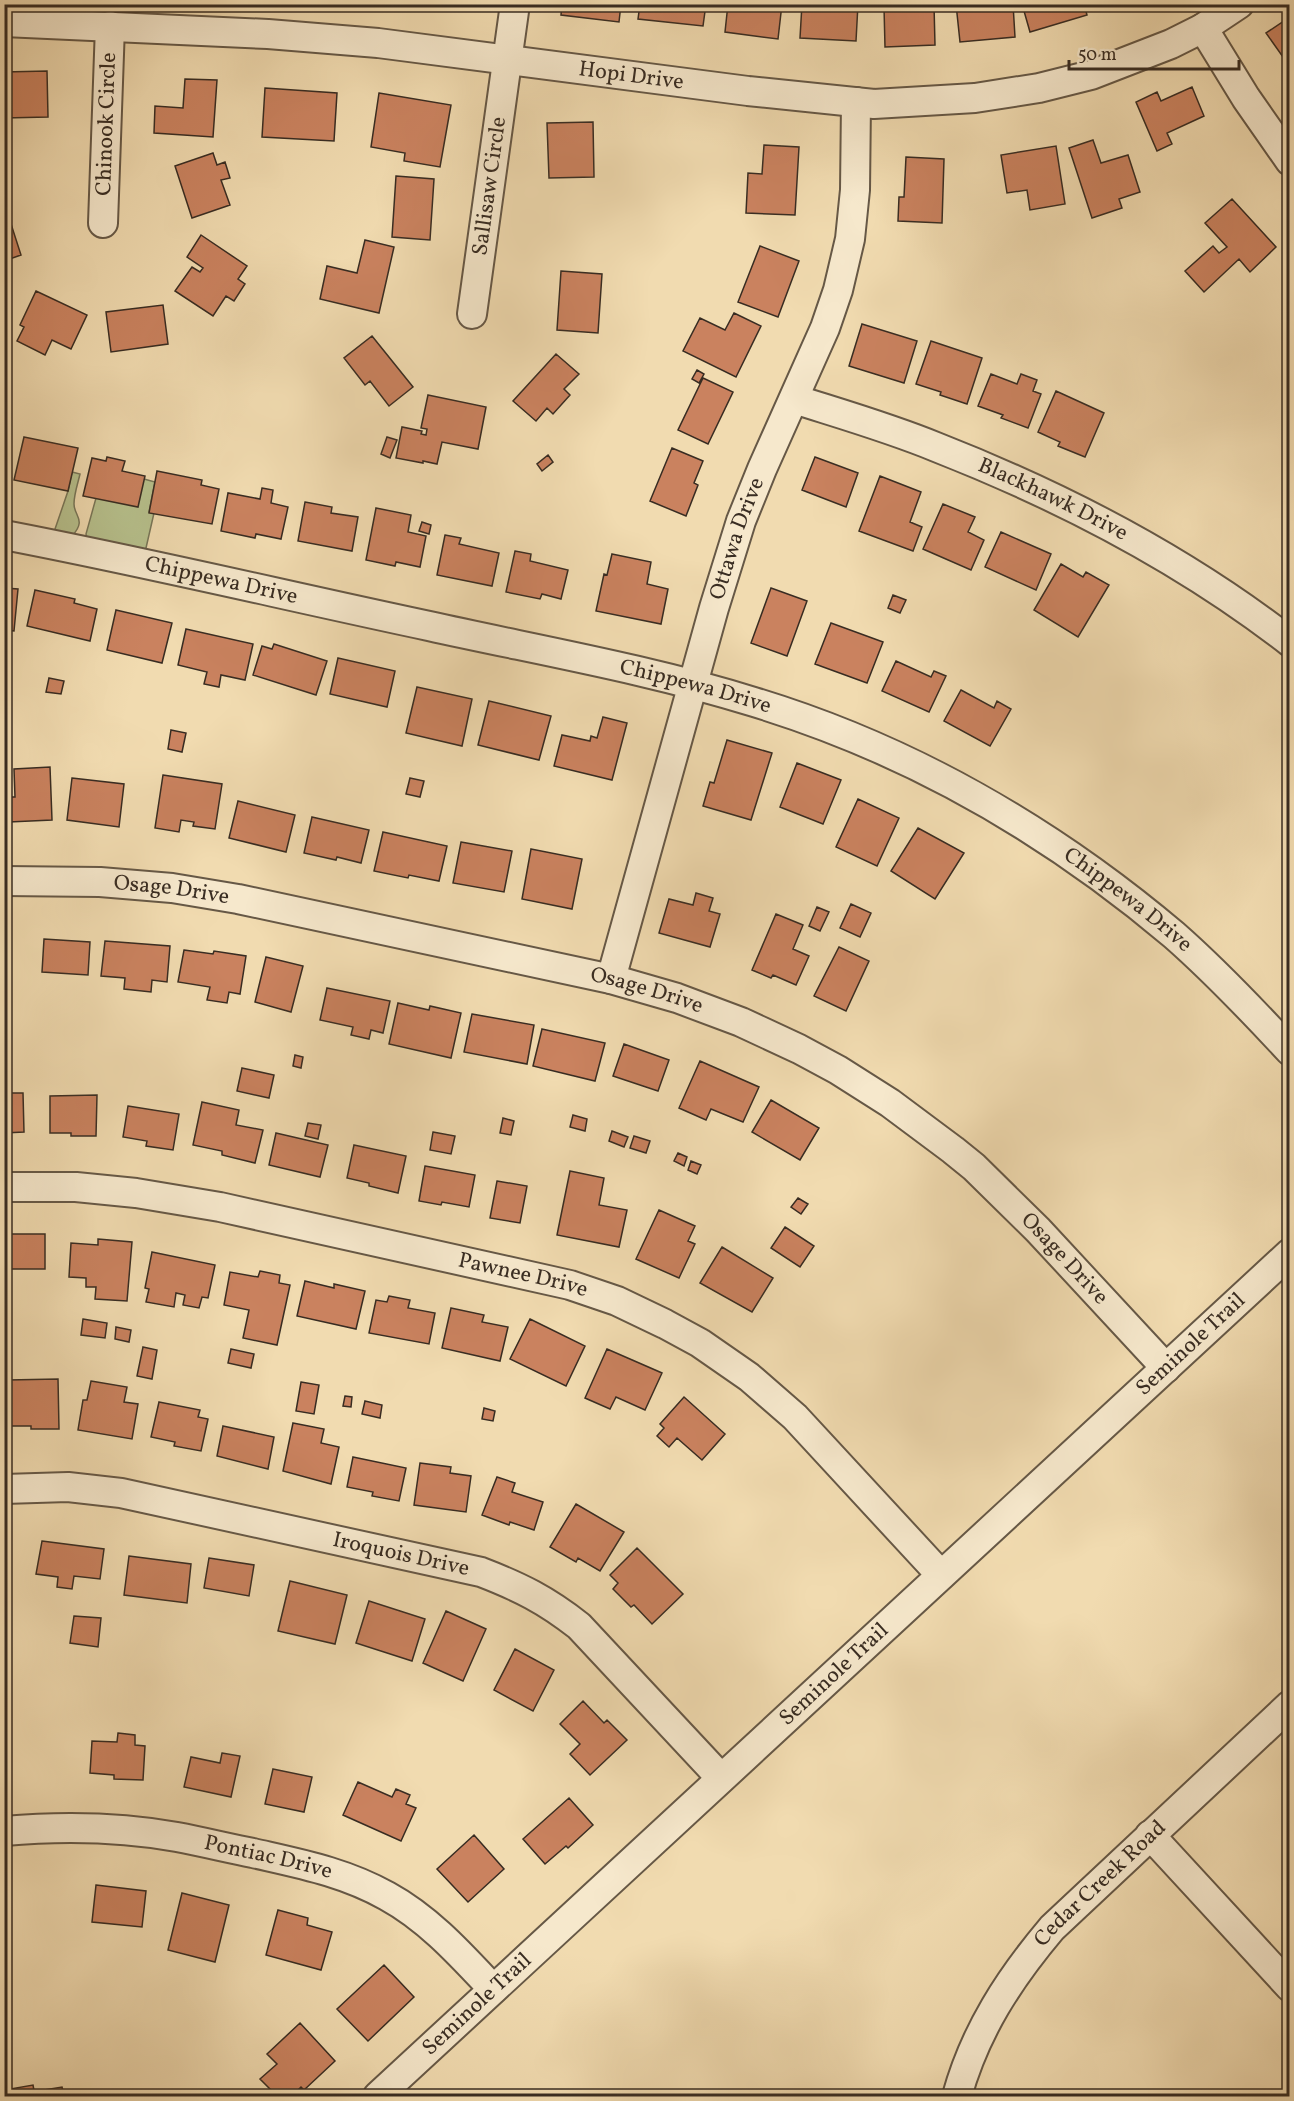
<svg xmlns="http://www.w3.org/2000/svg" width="1294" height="2101" font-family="Vollkorn,serif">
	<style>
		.green { fill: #b7c18d; stroke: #787658; stroke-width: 1.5 }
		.building { fill: #ca825f; stroke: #382c22; stroke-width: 1.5 }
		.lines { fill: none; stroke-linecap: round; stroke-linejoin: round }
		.minor-casing { stroke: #665846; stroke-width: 32 }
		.minor { stroke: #f6e8cc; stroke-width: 28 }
		.labels { text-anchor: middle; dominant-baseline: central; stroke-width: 6; stroke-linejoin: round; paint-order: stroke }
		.street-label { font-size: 22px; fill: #382c22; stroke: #f6e8cc }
	</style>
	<rect width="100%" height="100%" fill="#f1dbb0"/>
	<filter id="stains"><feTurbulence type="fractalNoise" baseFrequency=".00333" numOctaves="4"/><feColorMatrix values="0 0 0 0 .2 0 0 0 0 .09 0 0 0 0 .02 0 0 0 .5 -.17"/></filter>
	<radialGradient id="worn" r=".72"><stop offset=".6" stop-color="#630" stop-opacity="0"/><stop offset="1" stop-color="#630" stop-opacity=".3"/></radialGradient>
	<path class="green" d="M 72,472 L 80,474 C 78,483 74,494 74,504 C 74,516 87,520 72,536 L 54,532 L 68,491 Z
		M 144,479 L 155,482 L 149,512 L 154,513 L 146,548 L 142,552 L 87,539 L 86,534 L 96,498 Z"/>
	<path class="building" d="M 562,4 L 621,4 L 619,22 L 561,15 Z
		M 640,4 L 706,4 L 703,26 L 638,19 Z
		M 728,4 L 782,4 L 778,39 L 725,32 Z
		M 802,4 L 858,4 L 856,41 L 800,38 Z
		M 956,4 L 1013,4 L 1015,37 L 960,42 Z
		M 1022,4 L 1084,4 L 1087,15 L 1030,32 Z
		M 1098,4 L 1116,4 L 1101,11 Z
		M 934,5 L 935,45 L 885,47 L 884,7 Z
		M 1290,17 L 1290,67 L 1266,33 Z
		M 47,71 L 48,117 L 4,118 L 4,72 Z
		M 185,79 L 217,80 L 213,137 L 154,133 L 155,106 L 183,108 Z
		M 1192,87 L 1204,116 L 1167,133 L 1172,144 L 1157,151 L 1136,102 L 1157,92 L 1161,101 Z
		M 265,88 L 337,93 L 334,141 L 262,137 Z
		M 379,93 L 451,105 L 440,167 L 404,161 L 405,153 L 371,147 Z
		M 593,122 L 594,177 L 549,178 L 547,123 Z
		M 1093,140 L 1101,163 L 1128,155 L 1140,192 L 1119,199 L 1122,208 L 1092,218 L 1069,148 Z
		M 764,145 L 799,147 L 795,215 L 746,213 L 748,173 L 762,174 Z
		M 1056,146 L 1065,204 L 1030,210 L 1027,190 L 1007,193 L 1001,155 Z
		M 213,153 L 217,165 L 225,162 L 230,178 L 221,180 L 230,205 L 192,218 L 175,166 Z
		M 4,156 L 9,156 L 9,212 L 4,212 Z
		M 906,157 L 944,159 L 942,223 L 898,221 L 899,197 L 904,197 Z
		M 396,176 L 434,179 L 430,240 L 392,237 Z
		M 1232,199 L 1276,247 L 1250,272 L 1239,259 L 1204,292 L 1185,271 L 1213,246 L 1219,253 L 1227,247 L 1205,223 Z
		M 11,224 L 21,255 L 4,261 L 4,226 Z
		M 201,235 L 247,266 L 238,279 L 245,284 L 234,301 L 226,296 L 213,316 L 175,291 L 192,267 L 200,272 L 203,268 L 187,257 Z
		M 365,240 L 394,247 L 379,313 L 320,299 L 327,266 L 357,273 Z
		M 760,246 L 799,261 L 778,317 L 738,302 Z
		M 561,271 L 602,274 L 598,333 L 557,330 Z
		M 36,291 L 87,315 L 71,349 L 52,340 L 45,355 L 17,341 L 24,327 L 20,325 Z
		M 163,305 L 168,344 L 111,352 L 106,312 Z
		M 734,313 L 761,326 L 736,377 L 683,351 L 700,318 L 725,330 Z
		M 862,324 L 917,341 L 904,383 L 849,366 Z
		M 372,336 L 413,387 L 389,406 L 370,381 L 365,385 L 344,358 Z
		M 931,341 L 982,358 L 967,404 L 940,395 L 941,392 L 916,384 Z
		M 556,354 L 579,374 L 564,389 L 570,395 L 553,414 L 547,408 L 536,421 L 513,401 Z
		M 697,370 L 704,374 L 699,383 L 692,379 Z
		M 991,374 L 1017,384 L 1021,374 L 1037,380 L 1033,391 L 1041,394 L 1028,428 L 1001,418 L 1003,415 L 978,406 Z
		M 703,378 L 733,392 L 708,444 L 678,430 Z
		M 1056,391 L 1104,413 L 1085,457 L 1058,446 L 1060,442 L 1038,432 Z
		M 428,395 L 486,407 L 478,449 L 442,442 L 437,464 L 423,461 L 423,463 L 396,458 L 402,427 L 422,431 L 421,434 L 426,435 L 427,429 L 421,428 Z
		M 24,437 L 78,448 L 68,491 L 14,480 Z
		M 387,437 L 397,440 L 390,458 L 381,454 Z
		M 672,448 L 703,461 L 694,483 L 698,485 L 686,516 L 650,501 Z
		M 548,455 L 553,462 L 542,471 L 537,464 Z
		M 107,457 L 125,461 L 122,471 L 145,476 L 138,507 L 83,496 L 92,458 L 106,461 Z
		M 815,457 L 858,473 L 846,507 L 802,490 Z
		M 157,471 L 202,480 L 201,485 L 219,489 L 212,524 L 149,513 Z
		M 880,476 L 921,492 L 910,522 L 922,527 L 913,551 L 859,531 Z
		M 262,488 L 273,490 L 271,503 L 288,507 L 281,539 L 256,534 L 255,538 L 221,531 L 228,493 L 260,499 Z
		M 305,502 L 332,507 L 331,513 L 358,517 L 352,551 L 298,541 Z
		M 943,504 L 975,517 L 968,532 L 984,540 L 971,570 L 923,549 Z
		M 376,508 L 411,515 L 408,532 L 426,536 L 420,567 L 396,562 L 395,566 L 366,560 Z
		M 422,522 L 431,525 L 429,534 L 419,531 Z
		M 1001,532 L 1051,554 L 1036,590 L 985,567 Z
		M 445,535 L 461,538 L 459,544 L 499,553 L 492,586 L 437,575 Z
		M 515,551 L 531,554 L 530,561 L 568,570 L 561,599 L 542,594 L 540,599 L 506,592 Z
		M 612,554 L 651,562 L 647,584 L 668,589 L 661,624 L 596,611 L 604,574 L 607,575 Z
		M 1061,564 L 1083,577 L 1086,572 L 1109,585 L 1078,637 L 1034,610 Z
		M 4,588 L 18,589 L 14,631 L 4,630 Z
		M 771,588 L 807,601 L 787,656 L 751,643 Z
		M 35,590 L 75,599 L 74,603 L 97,609 L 90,641 L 27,626 Z
		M 893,595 L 906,600 L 900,613 L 888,608 Z
		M 116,610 L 172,623 L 162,663 L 107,650 Z
		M 831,623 L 883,642 L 867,683 L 815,664 Z
		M 186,629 L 253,644 L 245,680 L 221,675 L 219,687 L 204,684 L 207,672 L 178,665 Z
		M 274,644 L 327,661 L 316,695 L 253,675 L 262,646 L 272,649 Z
		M 338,658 L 395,671 L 387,707 L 330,694 Z
		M 896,661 L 931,677 L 934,671 L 946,676 L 929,712 L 882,691 Z
		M 49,678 L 64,681 L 61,694 L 46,692 Z
		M 417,687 L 472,699 L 462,746 L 406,733 Z
		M 961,690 L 994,708 L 997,701 L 1011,709 L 990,746 L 944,721 Z
		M 489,701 L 551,716 L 539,760 L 478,745 Z
		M 603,717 L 627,723 L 612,780 L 554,766 L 562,735 L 590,741 L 591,736 L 597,738 Z
		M 171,730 L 186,733 L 182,752 L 168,749 Z
		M 727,740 L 772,753 L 751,820 L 703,806 L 710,782 L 714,783 Z
		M 797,763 L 841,780 L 823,824 L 780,807 Z
		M 50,767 L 52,820 L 9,822 L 8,797 L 15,797 L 14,769 Z
		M 163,775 L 222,784 L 215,829 L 193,826 L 194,822 L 181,820 L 179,832 L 155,828 Z
		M 72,778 L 124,784 L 119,827 L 67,820 Z
		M 410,778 L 424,781 L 420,797 L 406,794 Z
		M 858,799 L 899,818 L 877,866 L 836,847 Z
		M 238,801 L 295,815 L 286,852 L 229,838 Z
		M 312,817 L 369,830 L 361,863 L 337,857 L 336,860 L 304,853 Z
		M 918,828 L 964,853 L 935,899 L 891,871 Z
		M 383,832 L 447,846 L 439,881 L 409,875 L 408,878 L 374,871 Z
		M 461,842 L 512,851 L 504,892 L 453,883 Z
		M 531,849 L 582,859 L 572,909 L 522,899 Z
		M 696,893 L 713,898 L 709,911 L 720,914 L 710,947 L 659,933 L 669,899 L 693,905 Z
		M 851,904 L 871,913 L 860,937 L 840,928 Z
		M 817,907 L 829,912 L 820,931 L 809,926 Z
		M 776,914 L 803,925 L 793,949 L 809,956 L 796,985 L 773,975 L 771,978 L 752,970 Z
		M 44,939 L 90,942 L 88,975 L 42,972 Z
		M 105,941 L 170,946 L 167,982 L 152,980 L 151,992 L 124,989 L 125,978 L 101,976 Z
		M 4,942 L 10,942 L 10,987 L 4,987 Z
		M 839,947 L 869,961 L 846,1011 L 814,996 Z
		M 184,950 L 213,954 L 214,951 L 246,956 L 240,994 L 229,992 L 227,1003 L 207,1000 L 210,987 L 178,982 Z
		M 266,957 L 303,966 L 291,1012 L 255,1002 Z
		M 327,988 L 390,1001 L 383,1033 L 371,1030 L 369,1039 L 351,1035 L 353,1027 L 320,1020 Z
		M 398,1003 L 429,1010 L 430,1006 L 461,1013 L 451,1058 L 389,1044 Z
		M 472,1014 L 534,1025 L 527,1064 L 464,1052 Z
		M 542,1029 L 605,1043 L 595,1081 L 533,1066 Z
		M 624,1044 L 669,1060 L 658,1091 L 613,1076 Z
		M 295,1055 L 303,1057 L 301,1068 L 293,1066 Z
		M 700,1061 L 759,1087 L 743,1122 L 711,1109 L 706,1120 L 679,1108 Z
		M 242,1068 L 274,1075 L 269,1098 L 237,1091 Z
		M 4,1093 L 23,1093 L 24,1132 L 4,1133 Z
		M 97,1095 L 96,1136 L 71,1136 L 71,1133 L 50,1133 L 50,1096 Z
		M 771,1100 L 819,1128 L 800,1160 L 752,1132 Z
		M 202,1102 L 239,1110 L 236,1125 L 263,1130 L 255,1163 L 222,1155 L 222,1151 L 193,1145 Z
		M 128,1106 L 179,1114 L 173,1150 L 146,1146 L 147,1141 L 123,1137 Z
		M 573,1115 L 587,1119 L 585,1131 L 570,1127 Z
		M 503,1118 L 514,1121 L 511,1135 L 500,1133 Z
		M 308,1123 L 321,1125 L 318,1139 L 305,1136 Z
		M 612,1131 L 628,1137 L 624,1147 L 609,1141 Z
		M 433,1132 L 455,1136 L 451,1154 L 430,1150 Z
		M 276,1133 L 328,1145 L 320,1177 L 269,1165 Z
		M 634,1136 L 650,1141 L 646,1153 L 630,1148 Z
		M 354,1145 L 406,1156 L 398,1193 L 369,1186 L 369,1183 L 347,1178 Z
		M 678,1153 L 687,1157 L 684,1166 L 674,1161 Z
		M 691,1161 L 701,1165 L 697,1174 L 688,1170 Z
		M 425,1166 L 475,1175 L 469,1207 L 442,1202 L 441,1205 L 419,1201 Z
		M 570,1171 L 604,1178 L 599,1205 L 627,1210 L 619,1247 L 557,1235 Z
		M 497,1181 L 527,1186 L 520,1223 L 490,1218 Z
		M 798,1198 L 808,1204 L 801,1214 L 791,1207 Z
		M 659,1210 L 695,1226 L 688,1241 L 695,1244 L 679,1278 L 636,1259 Z
		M 785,1227 L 814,1246 L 800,1267 L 771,1248 Z
		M 4,1234 L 45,1234 L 45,1269 L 4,1269 Z
		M 98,1239 L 132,1242 L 127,1301 L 95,1299 L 96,1287 L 86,1287 L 86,1278 L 69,1277 L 71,1243 L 98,1245 Z
		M 722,1247 L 773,1278 L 752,1312 L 700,1283 Z
		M 152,1252 L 215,1265 L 208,1298 L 202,1297 L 199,1308 L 183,1305 L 185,1295 L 176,1293 L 174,1307 L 146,1302 L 149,1289 L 145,1288 Z
		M 260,1271 L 280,1275 L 279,1283 L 290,1285 L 277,1345 L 243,1338 L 249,1310 L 224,1305 L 230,1272 L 258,1277 Z
		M 305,1281 L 334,1288 L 334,1284 L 365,1291 L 356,1329 L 297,1316 Z
		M 389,1296 L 410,1300 L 408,1308 L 435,1313 L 429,1344 L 369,1333 L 376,1300 L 387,1302 Z
		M 451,1308 L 484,1315 L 482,1322 L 508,1327 L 500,1361 L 442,1348 Z
		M 83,1319 L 107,1323 L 105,1338 L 81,1335 Z
		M 530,1319 L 585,1346 L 566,1386 L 510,1359 Z
		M 116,1327 L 131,1330 L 129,1342 L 115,1339 Z
		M 143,1347 L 157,1350 L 152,1379 L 137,1376 Z
		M 231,1349 L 254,1354 L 251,1368 L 228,1363 Z
		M 607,1349 L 662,1373 L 645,1410 L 616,1397 L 610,1409 L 585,1398 Z
		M 58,1379 L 59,1429 L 31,1429 L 31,1426 L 8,1426 L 8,1380 Z
		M 91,1381 L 127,1387 L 124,1402 L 138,1404 L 132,1439 L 78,1430 L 83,1400 L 87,1400 Z
		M 301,1382 L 319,1385 L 314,1414 L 296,1411 Z
		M 345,1396 L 352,1397 L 351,1407 L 343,1406 Z
		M 684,1397 L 725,1434 L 702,1460 L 677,1438 L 669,1447 L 657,1436 L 664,1428 L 660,1424 Z
		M 365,1401 L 382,1405 L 380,1418 L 362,1414 Z
		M 159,1402 L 200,1410 L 198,1417 L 208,1419 L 201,1451 L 174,1446 L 175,1442 L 151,1437 Z
		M 484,1408 L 495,1411 L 493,1421 L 482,1419 Z
		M 293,1423 L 324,1429 L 321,1443 L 339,1447 L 331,1484 L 283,1471 Z
		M 223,1426 L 274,1437 L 268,1469 L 217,1456 Z
		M 353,1457 L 406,1468 L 399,1501 L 372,1496 L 373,1492 L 347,1487 Z
		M 420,1463 L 451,1467 L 450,1473 L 471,1476 L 466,1512 L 414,1505 Z
		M 497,1477 L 515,1483 L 512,1492 L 543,1502 L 534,1530 L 510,1522 L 509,1525 L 482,1515 Z
		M 576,1504 L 624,1532 L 600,1571 L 578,1558 L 576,1562 L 550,1547 Z
		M 42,1541 L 104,1549 L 100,1579 L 74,1576 L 72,1589 L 57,1587 L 58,1577 L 36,1574 Z
		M 637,1548 L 683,1594 L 652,1624 L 634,1605 L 631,1607 L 613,1589 L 618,1583 L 610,1575 Z
		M 129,1556 L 191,1564 L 187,1603 L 124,1595 Z
		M 209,1558 L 254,1565 L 249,1596 L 204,1588 Z
		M 290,1581 L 347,1595 L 335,1644 L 278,1631 Z
		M 369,1601 L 425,1619 L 412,1661 L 356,1643 Z
		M 446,1611 L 486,1629 L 463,1681 L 423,1663 Z
		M 74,1616 L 101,1618 L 98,1647 L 70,1643 Z
		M 515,1649 L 554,1670 L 533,1711 L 494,1690 Z
		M 583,1701 L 604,1723 L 607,1720 L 627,1740 L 590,1775 L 570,1754 L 580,1744 L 560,1724 Z
		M 118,1733 L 135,1735 L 135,1745 L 145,1746 L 143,1780 L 114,1779 L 114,1775 L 90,1773 L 92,1741 L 117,1742 Z
		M 222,1753 L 240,1756 L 231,1797 L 184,1787 L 191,1757 L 220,1763 Z
		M 273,1769 L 312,1777 L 304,1812 L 265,1804 Z
		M 358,1782 L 392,1797 L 396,1789 L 410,1795 L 406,1804 L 416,1808 L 401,1841 L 343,1815 Z
		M 569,1798 L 593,1825 L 568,1848 L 566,1846 L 545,1864 L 523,1839 Z
		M 474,1835 L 504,1869 L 468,1902 L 437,1869 Z
		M 96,1885 L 146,1891 L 142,1927 L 92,1922 Z
		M 182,1893 L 229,1905 L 215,1962 L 168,1950 Z
		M 278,1910 L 308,1918 L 307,1925 L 332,1932 L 321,1970 L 266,1955 Z
		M 384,1965 L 414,1997 L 368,2041 L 337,2009 Z
		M 300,2023 L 335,2061 L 304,2090 L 301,2087 L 292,2096 L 277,2096 L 260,2079 L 277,2064 L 267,2054 Z
		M 33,2085 L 35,2096 L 11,2096 L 10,2089 Z
		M 62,2087 L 64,2096 L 38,2096 L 37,2091 Z"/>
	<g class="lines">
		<g class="minor-casing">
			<g id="minor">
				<path id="s1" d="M 4,22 L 268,34 L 378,43 L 748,91 L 874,104 L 975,98 L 1039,88 L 1091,75 L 1171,44 L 1203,28 L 1239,4"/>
				<path d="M 1203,28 L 1246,98 L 1290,161"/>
				<path id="s2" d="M 103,223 L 110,26"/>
				<path id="s3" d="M 472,314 L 515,4"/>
				<path id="s4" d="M 794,399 C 841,414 890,428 936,447 C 1061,496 1183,559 1290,642"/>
				<path id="s5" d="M 4,535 C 146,562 287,596 429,626 C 537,650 648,669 754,702 C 909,749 1051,831 1174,935 C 1215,971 1253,1011 1290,1051"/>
				<path id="s6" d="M 4,881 L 100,882 L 172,888 L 238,899 L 611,979 L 677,998 L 741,1022 L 799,1049 L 838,1070 L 890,1103 L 953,1150 L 974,1167 L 1038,1230 L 1166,1368"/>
				<path id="s7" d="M 611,979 L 714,608 L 741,521 L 762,469 L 825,328 L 838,290 L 850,239 L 855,190 L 856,102"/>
				<path id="s8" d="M 4,1187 L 76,1187 L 136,1193 L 220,1207 L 570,1285 L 617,1301 L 665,1324 L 700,1343 L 749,1377 L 795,1417 L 941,1575"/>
				<path id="s9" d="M 4,1489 L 68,1487 L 121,1493 L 481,1572 C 520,1587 546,1600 579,1626 L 721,1778"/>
				<path id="s10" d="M 4,1831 C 62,1826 121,1827 177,1837 C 203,1842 228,1848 253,1853 C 301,1864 344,1872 387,1896 C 429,1919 461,1955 493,1989"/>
				<path d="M 1150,1835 L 1290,1987"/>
				<path id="s11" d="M 378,2096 L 1290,1253"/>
				<path id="s12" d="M 957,2096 C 975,2031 1009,1979 1052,1928 L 1290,1705"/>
			</g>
		</g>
		<use href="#minor" class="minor"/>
	</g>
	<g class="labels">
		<g class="street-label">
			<text stroke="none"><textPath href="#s1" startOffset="630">Hopi Drive</textPath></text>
			<text stroke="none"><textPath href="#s2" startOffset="99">Chinook Circle</textPath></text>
			<text stroke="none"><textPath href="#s3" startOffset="129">Sallisaw Circle</textPath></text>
			<text stroke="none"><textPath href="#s4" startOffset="278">Blackhawk Drive</textPath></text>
			<text stroke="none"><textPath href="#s7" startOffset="458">Ottawa Drive</textPath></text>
			<text stroke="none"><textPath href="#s5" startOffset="222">Chippewa Drive</textPath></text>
			<text stroke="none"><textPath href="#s5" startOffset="708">Chippewa Drive</textPath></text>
			<text stroke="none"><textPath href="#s6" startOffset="168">Osage Drive</textPath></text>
			<text stroke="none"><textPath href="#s5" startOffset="1194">Chippewa Drive</textPath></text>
			<text stroke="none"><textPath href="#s6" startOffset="654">Osage Drive</textPath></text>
			<text stroke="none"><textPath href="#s6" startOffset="1158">Osage Drive</textPath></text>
			<text stroke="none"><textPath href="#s8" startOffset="528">Pawnee Drive</textPath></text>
			<text stroke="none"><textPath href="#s11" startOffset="1107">Seminole Trail</textPath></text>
			<text stroke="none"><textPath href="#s9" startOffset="404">Iroquois Drive</textPath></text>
			<text stroke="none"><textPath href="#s11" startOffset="621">Seminole Trail</textPath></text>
			<text stroke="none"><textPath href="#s10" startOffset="267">Pontiac Drive</textPath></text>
			<text stroke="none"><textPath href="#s12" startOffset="260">Cedar Creek Road</textPath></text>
			<text stroke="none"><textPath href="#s11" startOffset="135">Seminole Trail</textPath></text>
		</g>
	</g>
	<rect width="1294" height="2101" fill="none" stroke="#f1dbb0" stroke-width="24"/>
	<rect x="6" y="6" width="1282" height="2089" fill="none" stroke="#382c22" stroke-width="3"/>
	<rect x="12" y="12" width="1270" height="2077" fill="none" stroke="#382c22" stroke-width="1.5"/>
	<path d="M1069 60v9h170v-9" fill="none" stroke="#382c22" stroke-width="3"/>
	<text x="1078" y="60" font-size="18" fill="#382c22" stroke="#f6e8cc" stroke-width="4.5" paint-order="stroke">50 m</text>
	<rect width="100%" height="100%" filter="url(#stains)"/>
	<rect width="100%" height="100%" fill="url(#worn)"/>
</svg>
